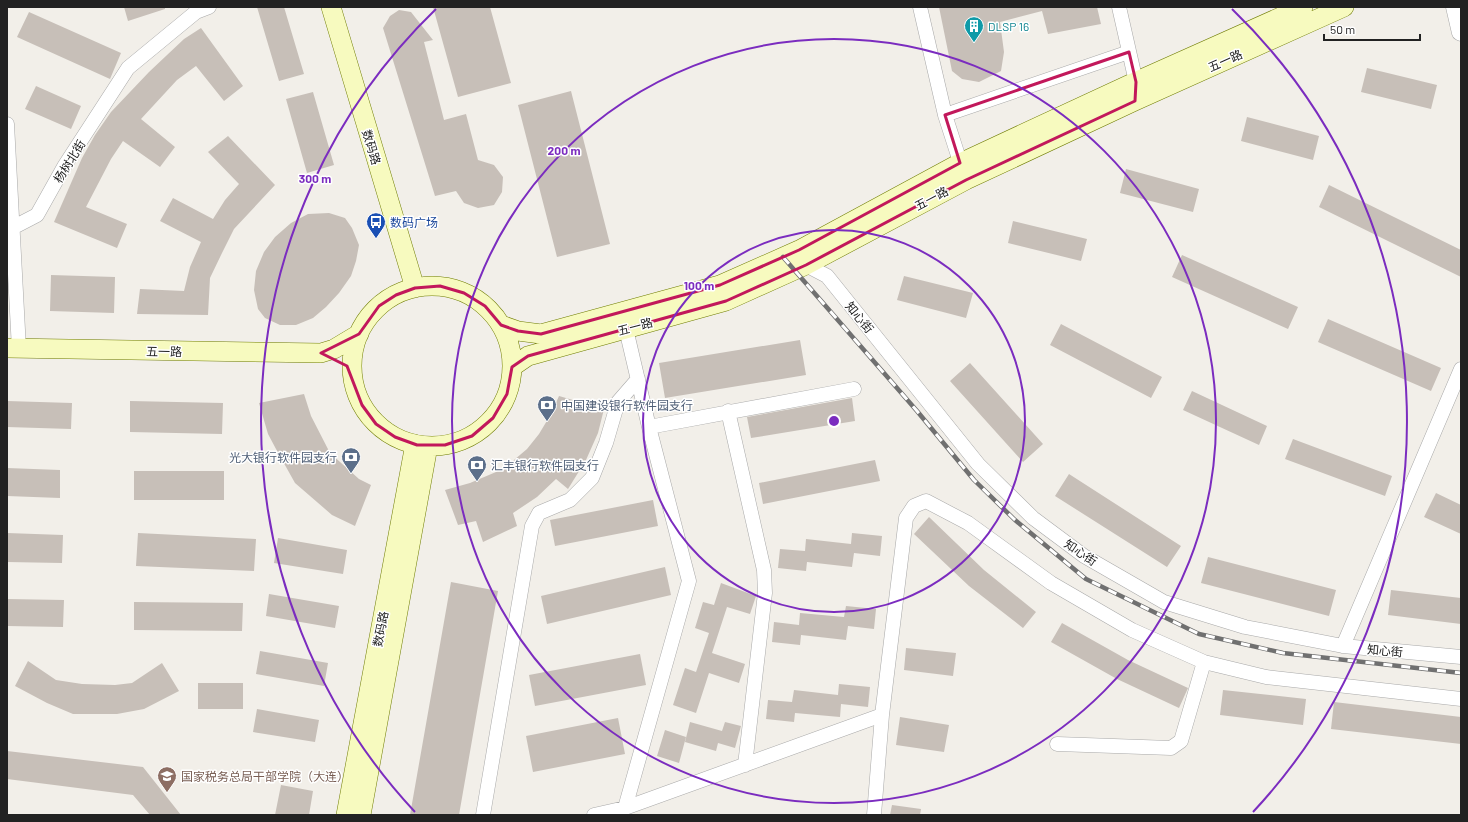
<svg xmlns="http://www.w3.org/2000/svg" width="1468" height="822" font-family="Barlow,'Noto Sans SC',sans-serif">
	<style>
		.building { fill: #c7bfb8 }
		.lines { fill: none; stroke-linecap: round; stroke-linejoin: round }
		.minor-casing { stroke: #a9a9a9; stroke-width: 15 }
		.secondary-casing { stroke: #707d05; stroke-width: 20 }
		.minor { stroke: #fff; stroke-width: 14 }
		.secondary { stroke: #f7fabf; stroke-width: 19 }
		.rail-casing { stroke: #707070; stroke-width: 4.5 }
		.rail { stroke: #fff; stroke-width: 3; stroke-dasharray: 9; stroke-linecap: butt }
		.marked { fill: none; stroke: #c2185b; stroke-width: 3; stroke-linejoin: round }
		.ring { fill: none; stroke: #7b2cbf; stroke-width: 2 }
		.labels { text-anchor: middle; dominant-baseline: central; stroke-width: 3; stroke-linejoin: round; paint-order: stroke }
		.culture-label { font-size: 12px; fill: #0d838f; stroke: #fff; text-anchor: start }
		.street-label { font-size: 12px; fill: #222; stroke: #fff }
		.transit-label { font-size: 12px; fill: #164399; stroke: #fff; text-anchor: start }
		.service-label { font-size: 12px; fill: #4e5e75; stroke: #fff; text-anchor: start }
		.education-label { font-size: 12px; fill: #785e54; stroke: #fff; text-anchor: start }
		.centre { fill: #7b2cbf; stroke: #fff; stroke-width: 2 }
		.ring-label { font-size: 12px; text-anchor: middle; font-weight: bold; fill: #7b2cbf; stroke: #fff; stroke-width: 3; stroke-linejoin: round; paint-order: stroke }
	</style>
	<rect width="100%" height="100%" fill="#f2efe9"/>
	<path class="building" d="M 124,7 L 165,7 L 165,9 L 128,21 Z
		M 257,7 L 284,7 L 304,74 L 279,81 Z
		M 433,7 L 490,7 L 511,83 L 458,97 Z
		M 939,7 L 1097,7 L 1101,24 L 1048,34 L 1042,11 L 1000,22 L 1004,52 L 1001,71 L 979,82 L 962,79 L 952,71 Z
		M 399,10 L 411,12 L 433,40 L 424,42 L 444,120 L 466,114 L 478,160 L 494,165 L 503,177 L 502,192 L 494,205 L 478,208 L 464,203 L 456,191 L 435,196 L 383,28 L 390,16 Z
		M 29,12 L 121,53 L 110,79 L 17,37 Z
		M 201,28 L 243,86 L 224,101 L 196,66 L 177,80 L 141,119 L 175,147 L 160,167 L 123,141 L 111,159 L 86,207 L 127,224 L 117,248 L 54,222 L 82,158 L 95,135 L 111,112 L 149,72 L 184,39 Z
		M 1367,68 L 1437,85 L 1431,109 L 1361,92 Z
		M 36,86 L 81,106 L 71,129 L 25,109 Z
		M 571,91 L 610,244 L 557,257 L 518,105 Z
		M 313,92 L 334,165 L 307,173 L 286,99 Z
		M 1247,117 L 1319,136 L 1313,160 L 1241,141 Z
		M 228,136 L 275,185 L 234,229 L 222,253 L 210,278 L 208,315 L 137,314 L 140,289 L 184,291 L 190,267 L 201,242 L 160,221 L 173,198 L 213,219 L 225,200 L 239,184 L 208,152 Z
		M 1126,169 L 1199,189 L 1193,212 L 1120,193 Z
		M 1329,185 L 1461,250 L 1461,277 L 1319,207 Z
		M 329,213 L 345,218 L 352,228 L 359,245 L 356,261 L 351,276 L 339,293 L 326,307 L 313,318 L 296,325 L 280,325 L 265,318 L 258,309 L 254,290 L 256,271 L 264,252 L 275,237 L 291,223 L 308,214 Z
		M 1013,221 L 1087,239 L 1081,261 L 1008,243 Z
		M 1182,255 L 1298,307 L 1288,329 L 1172,277 Z
		M 51,275 L 115,277 L 114,313 L 50,311 Z
		M 904,276 L 973,293 L 966,318 L 897,300 Z
		M 1328,319 L 1441,368 L 1431,391 L 1318,342 Z
		M 1061,324 L 1162,377 L 1151,398 L 1050,345 Z
		M 800,340 L 806,375 L 665,398 L 659,363 Z
		M 970,363 L 1043,444 L 1023,462 L 950,381 Z
		M 1192,391 L 1267,426 L 1259,445 L 1183,410 Z
		M 304,394 L 311,416 L 330,453 L 359,479 L 371,485 L 355,526 L 332,515 L 295,483 L 276,449 L 268,434 L 259,403 Z
		M 559,396 L 604,409 L 598,433 L 586,460 L 568,489 L 556,479 L 537,497 L 513,513 L 517,526 L 483,542 L 476,521 L 458,525 L 445,490 L 470,483 L 496,472 L 514,460 L 527,449 L 539,434 L 551,414 Z
		M 852,398 L 855,421 L 751,438 L 747,417 Z
		M 7,401 L 72,403 L 71,429 L 7,427 Z
		M 130,401 L 223,403 L 222,434 L 130,432 Z
		M 1293,439 L 1392,476 L 1385,496 L 1285,459 Z
		M 875,460 L 880,481 L 763,504 L 759,483 Z
		M 7,468 L 60,470 L 60,498 L 7,496 Z
		M 134,471 L 224,471 L 224,500 L 134,500 Z
		M 1069,474 L 1181,546 L 1167,567 L 1055,496 Z
		M 1436,493 L 1461,505 L 1461,534 L 1424,517 Z
		M 653,500 L 658,526 L 555,546 L 550,520 Z
		M 929,517 L 984,570 L 1036,612 L 1023,628 L 969,586 L 914,534 Z
		M 7,533 L 63,535 L 62,563 L 7,562 Z
		M 138,533 L 256,539 L 254,571 L 136,566 Z
		M 852,533 L 882,536 L 880,556 L 854,553 L 852,567 L 807,562 L 806,571 L 778,568 L 780,549 L 805,551 L 806,539 L 851,544 Z
		M 278,538 L 347,550 L 343,574 L 274,563 Z
		M 1208,557 L 1336,590 L 1329,616 L 1201,583 Z
		M 665,567 L 671,595 L 547,624 L 541,596 Z
		M 451,582 L 498,591 L 459,815 L 410,815 Z
		M 721,583 L 756,596 L 750,614 L 727,607 L 712,653 L 745,664 L 739,683 L 709,673 L 696,713 L 673,705 L 685,668 L 696,672 L 709,633 L 695,628 L 703,602 L 714,605 Z
		M 1391,590 L 1461,598 L 1461,624 L 1388,615 Z
		M 269,594 L 339,606 L 335,628 L 266,616 Z
		M 7,599 L 64,600 L 63,627 L 7,626 Z
		M 134,602 L 243,603 L 242,631 L 134,630 Z
		M 846,606 L 876,609 L 874,629 L 848,626 L 846,640 L 801,635 L 800,645 L 772,642 L 774,622 L 799,625 L 800,613 L 844,617 Z
		M 1062,623 L 1128,660 L 1188,688 L 1179,708 L 1117,679 L 1051,642 Z
		M 906,648 L 956,653 L 953,676 L 904,670 Z
		M 260,651 L 328,663 L 324,686 L 256,674 Z
		M 640,654 L 646,685 L 535,706 L 529,675 Z
		M 28,661 L 56,680 L 82,684 L 115,685 L 132,683 L 162,663 L 179,691 L 144,709 L 117,714 L 73,714 L 47,703 L 15,686 Z
		M 198,683 L 243,683 L 243,709 L 198,709 Z
		M 839,684 L 870,687 L 868,707 L 841,704 L 840,717 L 795,713 L 794,722 L 766,719 L 768,700 L 792,702 L 794,690 L 838,695 Z
		M 1223,690 L 1306,699 L 1303,725 L 1220,715 Z
		M 1334,702 L 1461,717 L 1461,744 L 1331,729 Z
		M 257,709 L 319,720 L 315,742 L 253,732 Z
		M 900,717 L 949,725 L 944,752 L 896,745 Z
		M 618,718 L 625,754 L 533,772 L 526,736 Z
		M 690,722 L 722,731 L 725,722 L 741,726 L 735,748 L 718,743 L 716,751 L 685,742 Z
		M 665,730 L 686,737 L 679,763 L 657,756 Z
		M 7,751 L 143,767 L 181,815 L 150,815 L 133,795 L 7,779 Z
		M 281,785 L 313,791 L 309,815 L 275,815 Z
		M 892,805 L 921,809 L 920,815 L 890,815 Z"/>
	<g class="lines">
		<g class="minor-casing">
			<path id="minor" d="M 920,7 L 945,115 L 963,171
				M 1119,7 L 1136,82 L 1135,91
				M 1453,7 L 1459,33 L 1461,34
				M 945,115 L 1129,52
				M 7,124 L 19,349
				M 12,228 L 37,215 L 65,165 L 128,68 L 196,12 L 209,7
				M 806,265 L 827,276 L 978,464 L 1033,518 L 1084,556 L 1164,602 L 1245,627 L 1343,646 L 1461,657
				M 728,411 L 764,570 L 765,593 L 745,765
				M 649,427 L 854,389
				M 1343,646 L 1461,369
				M 1057,744 L 1171,748 L 1181,741 L 1204,662
				M 483,815 L 532,526 L 539,513 L 570,500 L 592,478 L 606,443 L 618,402 L 638,379
				M 594,815 L 625,808 L 882,715
				M 624,815 L 625,808 L 689,581 L 649,427 L 626,329
				M 874,815 L 882,715 L 906,518 L 914,506 L 926,501 L 968,523 L 1051,583 L 1132,630 L 1204,662 L 1266,677 L 1461,699"/>
		</g>
		<g class="secondary-casing">
			<path id="secondary" d="M 331,7 L 415,288
				M352 366a80 80 0 1 1 160 0a80 80 0 1 1-160 0Z
				M 501,325 L 518,331 L 541,334 L 720,285 L 799,250 L 958,164 L 1128,85 L 1303,7
				M 7,348 L 321,353 L 334,349 L 359,334
				M 512,367 L 528,356 L 726,301 L 806,265 L 966,180 L 1135,101 L 1344,7
				M 346,815 L 415,444
				M 361,815 L 428,446"/>
		</g>
		<use href="#minor" class="minor"/>
		<use href="#secondary" class="secondary"/>
		<g class="rail-casing">
			<path id="rail" d="M 783,257 L 917,411 L 974,480 L 1015,520 L 1086,579 L 1199,634 L 1283,653 L 1461,673"/>
		</g>
		<use href="#rail" class="rail"/>
	</g>
	<path class="marked" d="M 1129,52 L 1136,82 L 1135,101 L 966,180 L 806,265 L 726,301 L 528,356 L 512,367 L 507,394 L 493,418 L 472,436 L 445,445 L 417,445 L 395,437 L 376,424 L 362,405 L 347,366 L 321,353 L 359,334 L 379,306 L 396,295 L 415,288 L 440,286 L 464,293 L 485,306 L 501,325 L 518,331 L 541,334 L 720,285 L 799,250 L 960,163 L 945,115 Z"/>
	<g class="ring">
		<circle cx="834" cy="421" r="191"/>
		<circle cx="834" cy="421" r="382"/>
		<path d="M415 812A573 573 0 0 1 436 9M1232 9A573 573 0 0 1 1253 812"/>
	</g>
	<defs>
		<g id="building-pin" transform="scale(1)"><path d="M0 17L-7.5 6A9.5 9.5 0 1 1 7.5 6Z" fill="#0f9aa8" stroke="#fff"/><path d="M-4-6H4V6H1V3H-1V6H-4ZM-2.5-4.3h1.7v1.8h-1.7ZM.8-4.3h1.7v1.8H.8ZM-2.5-1h1.7V.8h-1.7ZM.8-1h1.7V.8H.8Z" fill="#fff"/></g>
		<g id="bus-pin" transform="scale(1)"><path d="M0 17L-7.5 6A9.5 9.5 0 1 1 7.5 6Z" fill="#1a4fb4" stroke="#fff"/><path d="M-5-6H5V4H4V6H2V4H-2V6H-4V4H-5ZM-3.5-4V0h7V-4ZM-3.5 1.2v1.5H-2V1.2ZM2 1.2v1.5H3.5V1.2Z" fill="#fff"/></g>
		<g id="bank-pin" transform="scale(1)"><path d="M0 17L-7.5 6A9.5 9.5 0 1 1 7.5 6Z" fill="#5c6f8a" stroke="#fff"/><path d="M-6-4H6V4H-6ZM0-2.3a2.3 2.3 0 1 0 0 4.6a2.3 2.3 0 1 0 0-4.6Z" fill="#fff"/></g>
		<g id="school-pin" transform="scale(1)"><path d="M0 17L-7.5 6A9.5 9.5 0 1 1 7.5 6Z" fill="#8d6e63" stroke="#fff"/><path d="M0-5L7-2L0 1L-7-2ZM-4 1L0 2.5L4 1V4Q0 6-4 4Z" fill="#fff"/></g>
	</defs>
	<g fill-rule="evenodd">
		<use href="#building-pin" x="974" y="26"/>
		<use href="#bus-pin" x="376" y="222"/>
		<use href="#bank-pin" x="547" y="405"/>
		<use href="#bank-pin" x="351" y="457"/>
		<use href="#bank-pin" x="477" y="465"/>
		<use href="#school-pin" x="167" y="776"/>
	</g>
	<g class="labels">
		<g class="culture-label">
			<text x="988" y="26">DLSP 16</text>
		</g>
		<g class="street-label">
			<text transform="translate(1225 60) rotate(-24)">五一路</text>
			<text transform="translate(372 147) rotate(73)">数码路</text>
			<text transform="translate(69 161) rotate(-58)">杨树北街</text>
			<text transform="translate(931 198) rotate(-28)">五一路</text>
			<text transform="translate(860 317) rotate(51)">知心街</text>
			<text transform="translate(635 326) rotate(-15)">五一路</text>
			<text transform="translate(164 351) rotate(1)">五一路</text>
			<text transform="translate(1081 552) rotate(34)">知心街</text>
			<text transform="translate(380 629) rotate(-79)">数码路</text>
			<text transform="translate(1385 650) rotate(5)">知心街</text>
		</g>
		<g class="transit-label">
			<text x="390" y="222">数码广场</text>
		</g>
		<g class="service-label">
			<text x="561" y="405">中国建设银行软件园支行</text>
			<text x="337" y="457" text-anchor="end">光大银行软件园支行</text>
			<text x="491" y="465">汇丰银行软件园支行</text>
		</g>
		<g class="education-label">
			<text x="181" y="776">国家税务总局干部学院（大连）</text>
		</g>
	</g>
	<circle cx="834" cy="421" r="6" class="centre"/>
	<g class="ring-label">
		<text x="564" y="155">200 m</text>
		<text x="315" y="183">300 m</text>
		<text x="699" y="290">100 m</text>
	</g>
	<rect width="1468" height="822" fill="none" stroke="#222222" stroke-width="16"/>
	<path d="M1324 34v6h96v-6" fill="none" stroke="#222222" stroke-width="2"/>
	<text x="1330" y="34" font-size="12" fill="#222222" stroke="#ffffff" stroke-width="3" paint-order="stroke">50 m</text>
</svg>
